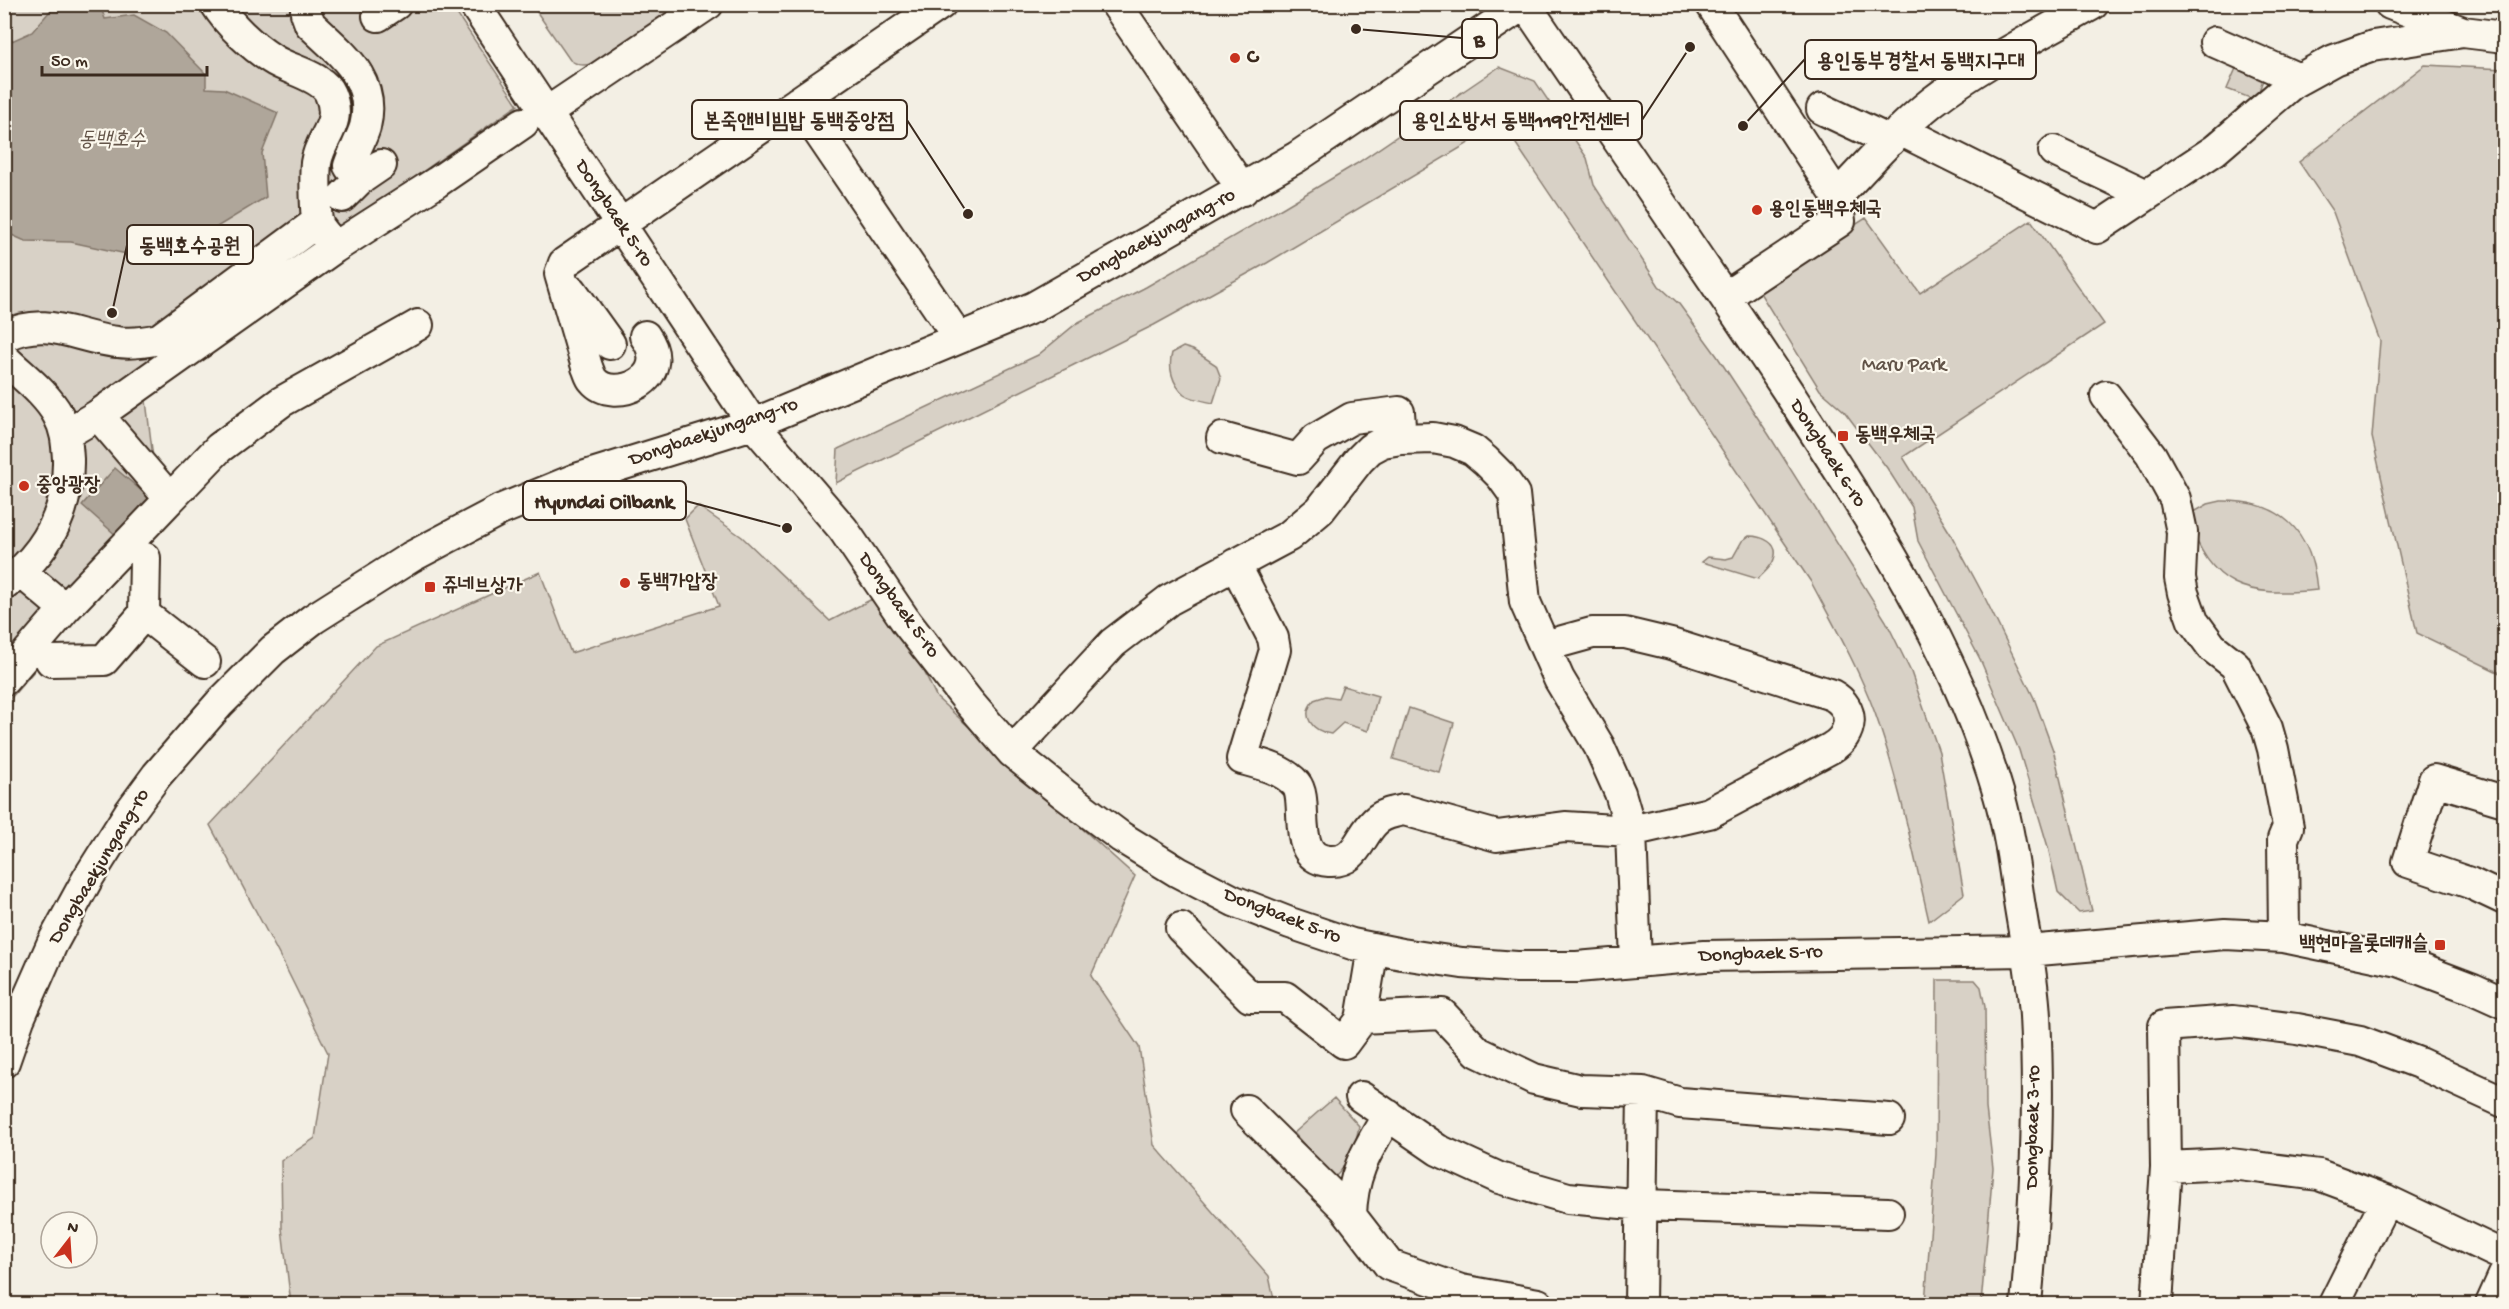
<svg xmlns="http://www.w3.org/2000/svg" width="2509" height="1309" font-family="'Gochi Hand','Poor Story',sans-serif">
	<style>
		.green { fill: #d8d1c6; stroke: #8a7e72; stroke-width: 1.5 }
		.water { fill: #afa69a; stroke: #817468; stroke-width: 1.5 }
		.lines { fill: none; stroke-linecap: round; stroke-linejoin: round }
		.minor-casing { stroke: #3b2a1e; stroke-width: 34 }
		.minor { stroke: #fbf7ec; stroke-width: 30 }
		.poi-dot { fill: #c8321e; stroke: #fbf7ec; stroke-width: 2 }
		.labels { text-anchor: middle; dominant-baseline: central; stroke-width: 4.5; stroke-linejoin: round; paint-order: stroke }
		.poi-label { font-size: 20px; font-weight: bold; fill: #3b2a1e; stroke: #fbf7ec; text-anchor: start }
		.street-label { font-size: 20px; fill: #3b2a1e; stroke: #fbf7ec }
		.park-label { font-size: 20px; fill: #625448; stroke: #fbf7ec }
		.water-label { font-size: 21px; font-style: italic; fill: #645549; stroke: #fbf7ec }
		.leader { fill: none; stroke: #3b2a1e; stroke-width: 2 }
		.callout-dot { fill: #3b2a1e; stroke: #fbf7ec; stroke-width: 2 }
		.callout { fill: #fbf7ec; stroke: #3b2a1e; stroke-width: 2 }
		.callout-label { font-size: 21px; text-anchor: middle; font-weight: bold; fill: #3b2a1e }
	</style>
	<rect width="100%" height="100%" fill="#f3efe4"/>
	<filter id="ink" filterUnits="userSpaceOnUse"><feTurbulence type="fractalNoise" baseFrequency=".0167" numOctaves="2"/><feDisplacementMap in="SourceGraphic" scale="12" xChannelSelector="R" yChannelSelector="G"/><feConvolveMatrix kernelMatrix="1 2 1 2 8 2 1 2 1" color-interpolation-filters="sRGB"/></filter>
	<g filter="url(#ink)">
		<path class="green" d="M 4,5 L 451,5 L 518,105 L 142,368 L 160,515 L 34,649 L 35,670 L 5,705 Z
			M 532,5 L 680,5 L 591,64 C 582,66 577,65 570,60 Z
			M 2425,65 L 2504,69 L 2504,675 L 2417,633 L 2372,437 L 2380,341 L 2333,212 L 2299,162 Z
			M 2237,66 L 2264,77 L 2259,91 L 2250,98 L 2227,89 Z
			M 1499,67 L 1535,81 L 1587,158 L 1594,185 L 1659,286 L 1679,304 L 1717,356 L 1769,435 L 1886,621 L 1911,672 L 1939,752 L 1964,894 L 1929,921 C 1913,852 1899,780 1875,713 C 1858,667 1834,625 1811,582 L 1502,123 L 1267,263 L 1154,325 L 836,483 L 838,449 L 1038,355 L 1077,323 L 1146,287 L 1284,207 L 1356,164 Z
			M 1866,218 L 1920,293 L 2031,220 L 2104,324 L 1903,457 L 1950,533 L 1984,596 L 2034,698 L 2054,753 L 2092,911 L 2079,913 L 2058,892 L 2048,847 L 2019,750 L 1980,659 L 1918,541 L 1912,507 L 1887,468 L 1844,411 L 1820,390 L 1757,288 Z
			M 1183,347 L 1193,350 L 1216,365 L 1221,378 L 1213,403 C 1205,401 1191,399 1184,394 C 1172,384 1168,367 1172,353 Z
			M 2221,501 C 2282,500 2312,531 2317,590 C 2246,597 2211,589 2187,516 L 2208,504 Z
			M 698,506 L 742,537 L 830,621 L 872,599 L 922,667 L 937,698 L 1135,876 L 1091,976 L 1139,1047 L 1154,1145 L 1269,1276 L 1275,1304 L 291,1304 L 282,1228 L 281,1161 L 315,1138 L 328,1053 L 284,964 L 210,825 L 376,646 L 540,572 L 571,653 L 719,606 L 685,519 Z
			M 1749,536 C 1762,536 1780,543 1774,559 C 1772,567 1763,573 1758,579 L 1702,562 L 1708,557 L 1726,559 L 1733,557 L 1742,541 Z
			M 1343,686 L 1378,696 L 1368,731 L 1343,723 L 1331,734 C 1312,731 1300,716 1314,700 L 1326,696 L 1338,698 Z
			M 1409,708 L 1454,723 L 1439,772 L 1393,759 Z
			M 1937,980 L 1975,980 L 1981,987 L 1985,1007 L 1986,1108 L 1993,1168 L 1981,1304 L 1925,1304 L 1936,1154 Z
			M 1334,1098 L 1359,1126 C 1355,1148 1350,1163 1333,1179 L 1294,1133 Z"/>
		<path class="water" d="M 56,4 L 100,5 L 105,19 L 134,15 L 166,33 L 206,74 L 206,88 L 224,89 L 278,113 L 262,153 L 266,197 L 212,230 L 145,258 L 71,242 L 25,241 L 5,232 L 5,44 L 32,32 Z
			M 115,468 L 151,499 L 118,537 L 82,505 Z"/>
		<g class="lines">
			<g class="minor-casing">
				<path id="minor" d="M 216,4 C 229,25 252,46 272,59 C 288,70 323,76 330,94 C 343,125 320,136 316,163 C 315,171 315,216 318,223 C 319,228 325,234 328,238
					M 306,4 L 306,13 L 310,24 C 341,54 377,78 365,127 C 361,140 353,153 349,166 L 359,180
					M 474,4 L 753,424 L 843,529 L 907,623 L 968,701 L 1012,752 L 1064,794 L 1121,837 L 1178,872 L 1234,901 L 1290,923 L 1352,944 L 1402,954 L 1462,963 L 1517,967 L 1577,967 L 1704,956 L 2027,951 L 2225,934 L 2284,937 L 2399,961 L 2473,989 L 2504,1003
					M 1116,4 L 1243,190
					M 1525,4 C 1612,132 1700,259 1785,387 C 1869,516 1955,645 1999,795 C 2009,829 2014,866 2019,901 C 2025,939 2033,978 2035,1016 C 2040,1111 2035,1209 2026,1304
					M 1711,4 L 1837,196 L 1840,221 L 1725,297
					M 2390,4 L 2463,32
					M 378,16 L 396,4
					M 2215,42 L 2299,79
					M 798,102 L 958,337
					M 1822,109 L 1890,141
					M 546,113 L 708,4
					M 1900,130 L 2097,228 L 2215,150 L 2294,82 L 2334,60 L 2373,46 L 2463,32 L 2504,37
					M 2054,151 L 2147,195
					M 1837,196 C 1868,164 1897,130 1932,102 C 1981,64 2039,35 2093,4
					M 342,197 L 359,180 L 381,165
					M 572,291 L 610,344
					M 4,336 C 49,315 75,338 117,342 C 132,344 145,342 159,339 L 317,222
					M 645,336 C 676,379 613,405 593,380 C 590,377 589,371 587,367 L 560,274 L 564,263 L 941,4
					M 4,358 C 22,376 46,393 58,415 C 66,429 67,443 68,459 C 69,511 46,554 4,585
					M 2106,396 L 2151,455 L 2175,499 L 2182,532 L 2180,578 L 2183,593 L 2193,621 L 2212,647 L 2235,665 L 2267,728 L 2273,749 L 2288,827 L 2283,839 L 2284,937
					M 98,415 L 170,499 L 219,448 L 281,402 L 418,325
					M 66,434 L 98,415 L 334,248 L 437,182 L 523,123
					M 1222,438 L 1298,459 L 1316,439 L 1352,418 L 1399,412 L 1401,439
					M 1235,564 L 1273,638 L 1275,650 L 1242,759 C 1260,764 1283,769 1296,784 C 1310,801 1289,858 1329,861 C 1359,863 1359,833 1378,819 C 1386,813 1394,812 1404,810 L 1497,836 L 1565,827 L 1631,831 L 1709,813 L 1831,748 C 1853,735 1856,708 1832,695 L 1671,644 L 1625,633 L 1592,633 L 1545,646
					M 21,572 L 65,609
					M 144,614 L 205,662
					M 51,661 L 104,660 L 144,614 L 145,558
					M 4,680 L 65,609 L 170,499
					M 1012,752 L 1113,643 L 1169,600 L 1289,536 L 1320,510 L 1359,460 L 1370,449 L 1383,442 L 1401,439 L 1433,438 L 1454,442 L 1473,450 L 1486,461 L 1501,476 L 1514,494 L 1525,602 L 1559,679 L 1599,746 L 1620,793 L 1631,831 L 1636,962
					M 2504,801 L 2434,780 L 2408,862 L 2470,883 L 2504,899
					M 1181,928 L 1250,997 L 1285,997 L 1344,1043 L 1361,1020 L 1373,948
					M 1361,1018 L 1442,1014 L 1478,1052 L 1534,1079 L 1581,1090 L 1643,1092 L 1680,1103 L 1889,1119
					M 4,1062 L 19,1019 L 52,944 L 88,878 L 129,813 L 157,775 L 219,704 L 273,650 L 313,619 L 411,557 L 500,510 L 576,479 L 753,424 L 1034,307 L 1297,157 L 1524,4
					M 1361,1097 L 1438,1150 L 1499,1178 L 1568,1198 L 1643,1205 L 1888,1213
					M 1246,1110 L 1345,1208 L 1389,1265 L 1461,1290 L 1538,1304
					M 2166,1167 L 2231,1164 L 2319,1175 L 2386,1200 L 2504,1256
					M 1351,1216 C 1352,1173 1367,1151 1388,1115
					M 1640,1304 L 1643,1092
					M 2157,1304 L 2166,1167 L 2164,1026 L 2233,1021 L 2297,1029 L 2360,1041 L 2419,1063 L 2504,1102
					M 2334,1304 L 2386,1200
					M 2491,1304 L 2504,1275"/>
			</g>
			<use href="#minor" class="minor"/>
		</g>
	</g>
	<g class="poi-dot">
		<circle cx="1235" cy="58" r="6"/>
		<circle cx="1757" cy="210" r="6"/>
		<rect x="1837" y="430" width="12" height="12" rx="3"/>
		<circle cx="24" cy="486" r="6"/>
		<circle cx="625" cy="583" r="6"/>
		<rect x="424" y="581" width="12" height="12" rx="3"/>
		<rect x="2434" y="939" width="12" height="12" rx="3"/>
	</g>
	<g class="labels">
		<g class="poi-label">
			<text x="1247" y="58">C</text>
			<text x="1769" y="210">용인동백우체국</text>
			<text x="1855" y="436">동백우체국</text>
			<text x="36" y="486">중앙광장</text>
			<text x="637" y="583">동백가압장</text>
			<text x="442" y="587">쥬네브상가</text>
			<text x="2428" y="945" text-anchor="end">백현마을롯데캐슬</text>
		</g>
		<g class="street-label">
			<text transform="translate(613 214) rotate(56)">Dongbaek 5-ro</text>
			<text transform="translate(1157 237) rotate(-29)">Dongbaekjungang-ro</text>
			<text transform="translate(714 433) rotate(-19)">Dongbaekjungang-ro</text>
			<text transform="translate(1827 454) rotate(57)">Dongbaek 6-ro</text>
			<text transform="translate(898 606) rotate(54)">Dongbaek 5-ro</text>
			<text transform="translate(100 867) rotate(-59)">Dongbaekjungang-ro</text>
			<text transform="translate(1282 917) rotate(21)">Dongbaek 5-ro</text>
			<text transform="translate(1761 955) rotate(-2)">Dongbaek 5-ro</text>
			<text transform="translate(2034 1127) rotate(-89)">Dongbaek 3-ro</text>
		</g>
		<g class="park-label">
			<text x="1904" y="366">Maru Park</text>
		</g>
		<g class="water-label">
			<text x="112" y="141">동백호수</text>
		</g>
	</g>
	<path class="leader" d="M1356 29L1462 38M1743 126L1805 59M968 214L907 120M1690 47L1642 120M112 313L127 245M787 528L686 501"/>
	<g class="callout-dot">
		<circle cx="1356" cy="29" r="6"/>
		<circle cx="1743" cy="126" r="6"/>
		<circle cx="968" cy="214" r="6"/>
		<circle cx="1690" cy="47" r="6"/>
		<circle cx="112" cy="313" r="6"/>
		<circle cx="787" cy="528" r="6"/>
	</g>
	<g class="callout">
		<rect x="1462" y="19" width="35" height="39" rx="6"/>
		<rect x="1805" y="40" width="231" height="39" rx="6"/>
		<rect x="692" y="100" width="215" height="39" rx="6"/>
		<rect x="1400" y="101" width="242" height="39" rx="6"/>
		<rect x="127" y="225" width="126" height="39" rx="6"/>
		<rect x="523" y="481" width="163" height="39" rx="6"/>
	</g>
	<g class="callout-label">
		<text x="1479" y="46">B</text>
		<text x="1921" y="67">용인동부경찰서 동백지구대</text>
		<text x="799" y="127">본죽앤비빔밥 동백중앙점</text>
		<text x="1521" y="127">용인소방서 동백119안전센터</text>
		<text x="190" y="252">동백호수공원</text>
		<text x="604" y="508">Hyundai Oilbank</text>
	</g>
	<rect width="2509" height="1309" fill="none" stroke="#fbf7ec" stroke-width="24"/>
	<rect x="12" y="12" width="2485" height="1285" fill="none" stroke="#3b2a1e" stroke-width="2" filter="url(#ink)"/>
	<g transform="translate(69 1240) rotate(17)"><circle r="28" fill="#fbf7ec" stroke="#aea59a" stroke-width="1.5"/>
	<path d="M0-4.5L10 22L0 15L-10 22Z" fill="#c8321e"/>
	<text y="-9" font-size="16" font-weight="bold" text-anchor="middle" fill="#3b2a1e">N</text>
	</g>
	<path d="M42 66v9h165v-9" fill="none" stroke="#3b2a1e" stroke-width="3"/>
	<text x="51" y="66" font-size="18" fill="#3b2a1e" stroke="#fbf7ec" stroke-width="4.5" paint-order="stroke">50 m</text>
</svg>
